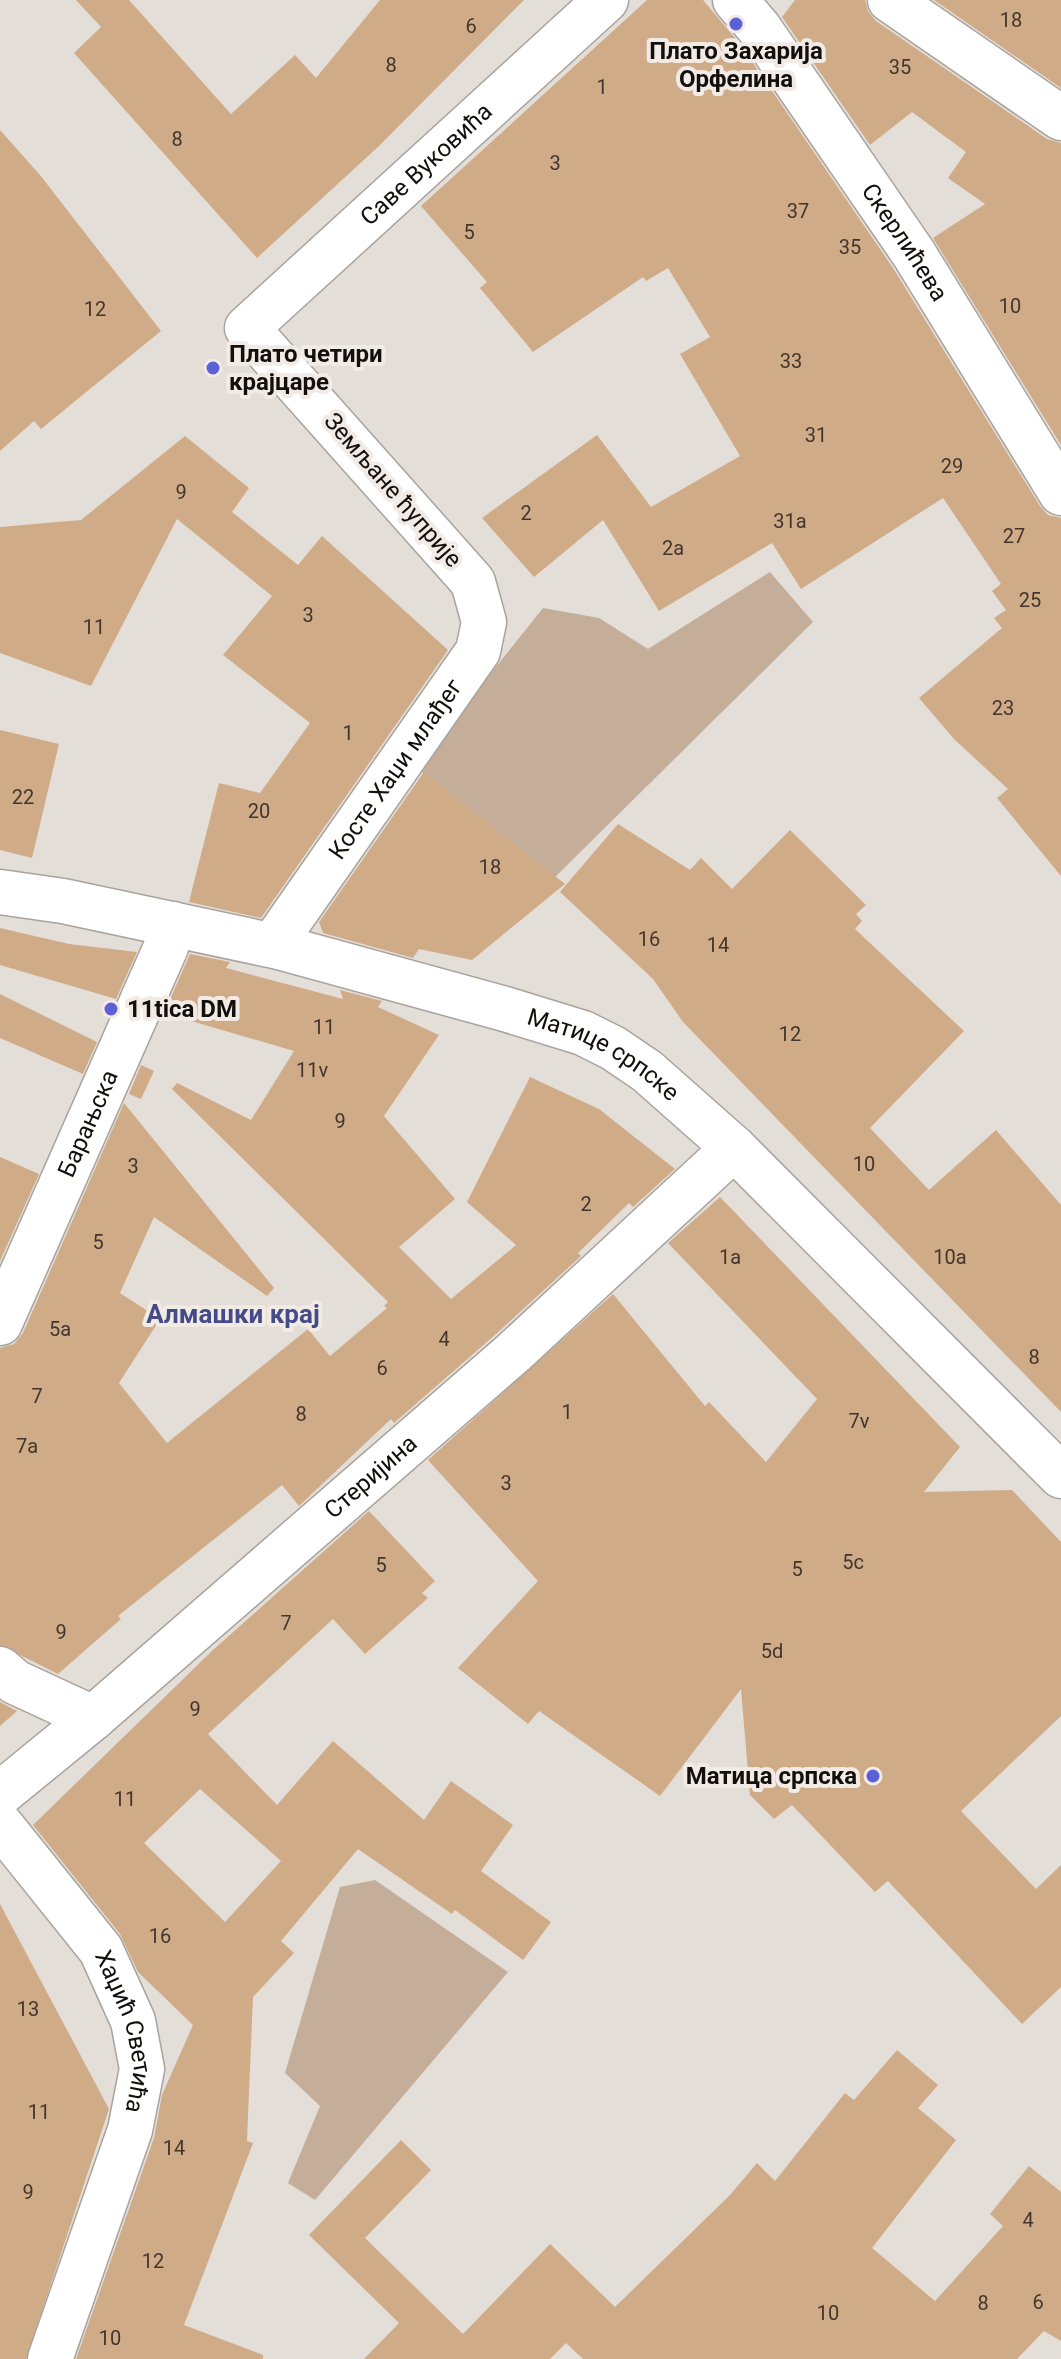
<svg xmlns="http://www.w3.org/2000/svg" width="1061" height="2359" font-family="Roboto,sans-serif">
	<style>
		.green { fill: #c4ae99 }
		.building { fill: #d0ab88; fill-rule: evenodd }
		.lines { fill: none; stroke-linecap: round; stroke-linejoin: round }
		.minor-casing { stroke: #a9a39d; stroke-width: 47 }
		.minor { stroke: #fff; stroke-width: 44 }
		.poi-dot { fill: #5c60d7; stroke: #f2ebe5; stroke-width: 3 }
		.labels { text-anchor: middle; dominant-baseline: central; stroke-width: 8; stroke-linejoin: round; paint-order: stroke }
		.number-label { font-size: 20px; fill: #42362c }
		.poi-label { font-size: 24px; font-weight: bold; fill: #120f0d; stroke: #f2ebe5; text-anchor: start }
		.street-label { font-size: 24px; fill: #120f0d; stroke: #f2ebe5 }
		.neighbourhood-label { font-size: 26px; font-weight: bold; fill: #454b88; stroke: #f2ebe5 }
	</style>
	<rect width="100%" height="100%" fill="#e4ded8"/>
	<path class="green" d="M 770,572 L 813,622 L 547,885 L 416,767 L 543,608 L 599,618 L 648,649 Z
		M 375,1880 L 508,1972 L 315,2200 L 288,2183 L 320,2106 L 285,2073 L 340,1887 Z"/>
	<path class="building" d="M 76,0 L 129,0 L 231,114 L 295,55 L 316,78 L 380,0 L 524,0 L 379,146 L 257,258 L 74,53 L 101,27 Z
		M 647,0 L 703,0 L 740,44 L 893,268 L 1040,506 L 1048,515 L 1061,518 L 1061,876 L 997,798 L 1008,789 L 954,739 L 919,698 L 1002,628 L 994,618 L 1006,610 L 992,591 L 1001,584 L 943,498 L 801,589 L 772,543 L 659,611 L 603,520 L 534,577 L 482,518 L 597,435 L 651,507 L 740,456 L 680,354 L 710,337 L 668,268 L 646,281 L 643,277 L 533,352 L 480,288 L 487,282 L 421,206 Z
		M 795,0 L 865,0 L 868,11 L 876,21 L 1047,139 L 1061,143 L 1061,445 L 933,238 L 985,204 L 948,178 L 966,152 L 912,112 L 870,145 L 782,17 Z
		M 934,0 L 1061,0 L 1061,88 Z
		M 0,130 L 40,175 L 161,331 L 41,429 L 34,421 L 0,451 Z
		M 185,436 L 249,488 L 232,512 L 298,565 L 322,536 L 448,650 L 261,918 L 189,902 L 219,783 L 260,793 L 310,723 L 223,655 L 272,596 L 177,519 L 91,686 L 0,653 L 0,527 L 81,520 Z
		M 0,730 L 59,744 L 32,858 L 0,850 Z
		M 424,772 L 565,884 L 472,960 L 419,949 L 413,958 L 323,933 L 319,922 Z
		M 618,824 L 690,870 L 701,858 L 732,889 L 790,830 L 866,905 L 856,914 L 862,921 L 855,929 L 964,1031 L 870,1128 L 929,1190 L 996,1130 L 1061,1205 L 1061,1412 L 683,1022 L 653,979 L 560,892 Z
		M 0,928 L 69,944 L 137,952 L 116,999 L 0,965 Z
		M 190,954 L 230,962 L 226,968 L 343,999 L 340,990 L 382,1001 L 378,1007 L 439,1035 L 384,1116 L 455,1199 L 399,1247 L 451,1299 L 516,1245 L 467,1202 L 530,1077 L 599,1109 L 675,1169 L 633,1207 L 629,1203 L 578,1253 L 581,1256 L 496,1334 L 394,1423 L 391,1419 L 299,1506 L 282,1485 L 118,1616 L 121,1619 L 58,1674 L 0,1645 L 0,1348 L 14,1344 L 23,1333 L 124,1103 L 274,1288 L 267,1296 L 154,1217 L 120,1293 L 160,1319 L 119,1383 L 167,1443 L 308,1329 L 330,1356 L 387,1308 L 384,1306 L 388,1302 L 172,1089 L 177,1083 L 251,1120 L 294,1051 L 164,1013 Z
		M 0,994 L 97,1042 L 83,1074 L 0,1038 Z
		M 141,1065 L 154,1071 L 141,1099 L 129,1094 Z
		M 0,1157 L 39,1174 L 0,1261 Z
		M 720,1197 L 960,1447 L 924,1492 L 1012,1490 L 1061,1542 L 1061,1716 L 961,1811 L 1036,1889 L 1061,1865 L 1061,1987 L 1022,2024 L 888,1881 L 875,1892 L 792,1805 L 774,1819 L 750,1795 L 741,1689 L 660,1796 L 539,1711 L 528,1724 L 458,1668 L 538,1581 L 428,1460 L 613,1294 L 705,1406 L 709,1402 L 766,1462 L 817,1399 L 668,1243 Z
		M 369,1511 L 435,1581 L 422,1593 L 428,1598 L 365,1654 L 333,1619 L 208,1734 L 277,1805 L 333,1741 L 424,1820 L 451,1781 L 513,1825 L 481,1871 L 551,1922 L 523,1960 L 455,1910 L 452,1914 L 358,1849 L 281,1941 L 294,1953 L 253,1997 L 247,2141 L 253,2143 L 184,2325 L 263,2355 L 263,2359 L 76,2359 L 154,2138 L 162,2095 L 193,2025 L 138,1972 L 120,1934 L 33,1825 L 213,1650 ZM 200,1789 L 281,1861 L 225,1922 L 144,1843 Z
		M 0,1702 L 17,1711 L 0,1726 Z
		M 0,1904 L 109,2109 L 26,2359 L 0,2359 Z
		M 897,2050 L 938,2085 L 918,2108 L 956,2140 L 872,2248 L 935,2301 L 1003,2226 L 990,2214 L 1029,2166 L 1061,2192 L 1061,2341 L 1044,2331 L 1017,2359 L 583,2359 L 566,2343 L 550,2359 L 364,2359 L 399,2323 L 309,2235 L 401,2140 L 431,2170 L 365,2238 L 463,2334 L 550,2244 L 615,2307 L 730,2195 L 757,2163 L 775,2181 L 845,2093 L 854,2100 Z"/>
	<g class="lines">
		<g class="minor-casing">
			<g id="minor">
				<path id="s1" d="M 735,0 L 759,28 L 914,254 L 1061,493"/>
				<path d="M 890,0 L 1061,118"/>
				<path id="s2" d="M 0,892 L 63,901 L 279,947 L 505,1009 L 583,1033 L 613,1048 L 647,1071 L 734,1148 L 1061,1476"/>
				<path id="s3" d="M 279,947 L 281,933 L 478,651 L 484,622 L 473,582 L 247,328 L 606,0"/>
				<path id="s4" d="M 0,1323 L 166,947 L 173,924"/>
				<path d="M 0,1669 L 15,1682 L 93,1718"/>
				<path id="s5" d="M 0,1794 L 93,1718 L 513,1353 L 734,1148"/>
				<path id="s6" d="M 0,1824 L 101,1950 L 133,2021 L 142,2069 L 130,2130 L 50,2359"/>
			</g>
		</g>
		<use href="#minor" class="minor"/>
	</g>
	<g class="poi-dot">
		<circle cx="736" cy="24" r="8"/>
		<circle cx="213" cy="368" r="8"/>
		<circle cx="111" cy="1009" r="8"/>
		<circle cx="873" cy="1776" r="8"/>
	</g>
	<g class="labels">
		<g class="number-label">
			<text x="1011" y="20">18</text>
			<text x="471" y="26">6</text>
			<text x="391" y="65">8</text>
			<text x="900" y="67">35</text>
			<text x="602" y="87">1</text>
			<text x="177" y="139">8</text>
			<text x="555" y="163">3</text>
			<text x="798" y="211">37</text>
			<text x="469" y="232">5</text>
			<text x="850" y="247">35</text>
			<text x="1010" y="306">10</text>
			<text x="95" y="309">12</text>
			<text x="791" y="361">33</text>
			<text x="816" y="435">31</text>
			<text x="952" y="466">29</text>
			<text x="181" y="492">9</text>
			<text x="526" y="513">2</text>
			<text x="790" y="521">31a</text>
			<text x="1014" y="536">27</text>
			<text x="673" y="548">2a</text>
			<text x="1030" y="600">25</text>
			<text x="308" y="615">3</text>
			<text x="94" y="627">11</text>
			<text x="1003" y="708">23</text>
			<text x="348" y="733">1</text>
			<text x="23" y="797">22</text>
			<text x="259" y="811">20</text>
			<text x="490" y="867">18</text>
			<text x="649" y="939">16</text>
			<text x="718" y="945">14</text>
			<text x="324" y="1027">11</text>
			<text x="790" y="1034">12</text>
			<text x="312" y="1070">11v</text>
			<text x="340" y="1121">9</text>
			<text x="864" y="1164">10</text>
			<text x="133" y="1166">3</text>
			<text x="586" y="1204">2</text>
			<text x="98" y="1242">5</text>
			<text x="730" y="1257">1a</text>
			<text x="950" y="1257">10a</text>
			<text x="60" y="1329">5a</text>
			<text x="444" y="1339">4</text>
			<text x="1034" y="1357">8</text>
			<text x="382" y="1368">6</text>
			<text x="37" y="1396">7</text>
			<text x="567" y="1412">1</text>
			<text x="301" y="1414">8</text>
			<text x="859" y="1421">7v</text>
			<text x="27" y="1446">7a</text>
			<text x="506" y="1483">3</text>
			<text x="853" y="1562">5c</text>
			<text x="381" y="1565">5</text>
			<text x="797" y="1569">5</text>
			<text x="286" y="1623">7</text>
			<text x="61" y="1632">9</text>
			<text x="772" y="1651">5d</text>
			<text x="195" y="1709">9</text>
			<text x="125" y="1799">11</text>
			<text x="160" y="1936">16</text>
			<text x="28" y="2009">13</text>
			<text x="39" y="2112">11</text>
			<text x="174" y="2148">14</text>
			<text x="28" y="2192">9</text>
			<text x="1028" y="2220">4</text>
			<text x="153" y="2261">12</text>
			<text x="1038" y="2302">6</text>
			<text x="983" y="2303">8</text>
			<text x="828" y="2313">10</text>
			<text x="110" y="2338">10</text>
		</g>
		<g class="poi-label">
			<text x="736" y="51" text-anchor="middle">Плато Захарија<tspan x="736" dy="28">Орфелина</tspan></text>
			<text x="229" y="354">Плато четири<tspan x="229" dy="28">крајцаре</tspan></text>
			<text x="127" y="1009">11tica DM</text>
			<text x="857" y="1776" text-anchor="end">Матица српска</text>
		</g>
		<g class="street-label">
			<text stroke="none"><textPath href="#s3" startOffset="1012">Саве Вуковића</textPath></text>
			<text stroke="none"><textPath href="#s1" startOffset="296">Скерлићева</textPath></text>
			<text transform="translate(393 490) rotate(49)">Земљане ћуприје</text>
			<text stroke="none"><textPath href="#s3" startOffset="214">Косте Хаџи млађег</textPath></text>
			<text stroke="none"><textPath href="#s2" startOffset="628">Матице српске</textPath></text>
			<text stroke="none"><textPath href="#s4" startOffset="218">Барањска</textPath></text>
			<text stroke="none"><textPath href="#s5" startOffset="488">Стеријина</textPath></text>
			<text stroke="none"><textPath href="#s6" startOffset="248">Хаџић Светића</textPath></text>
		</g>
		<g class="neighbourhood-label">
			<text x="233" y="1314">Алмашки крај</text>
		</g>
	</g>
</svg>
